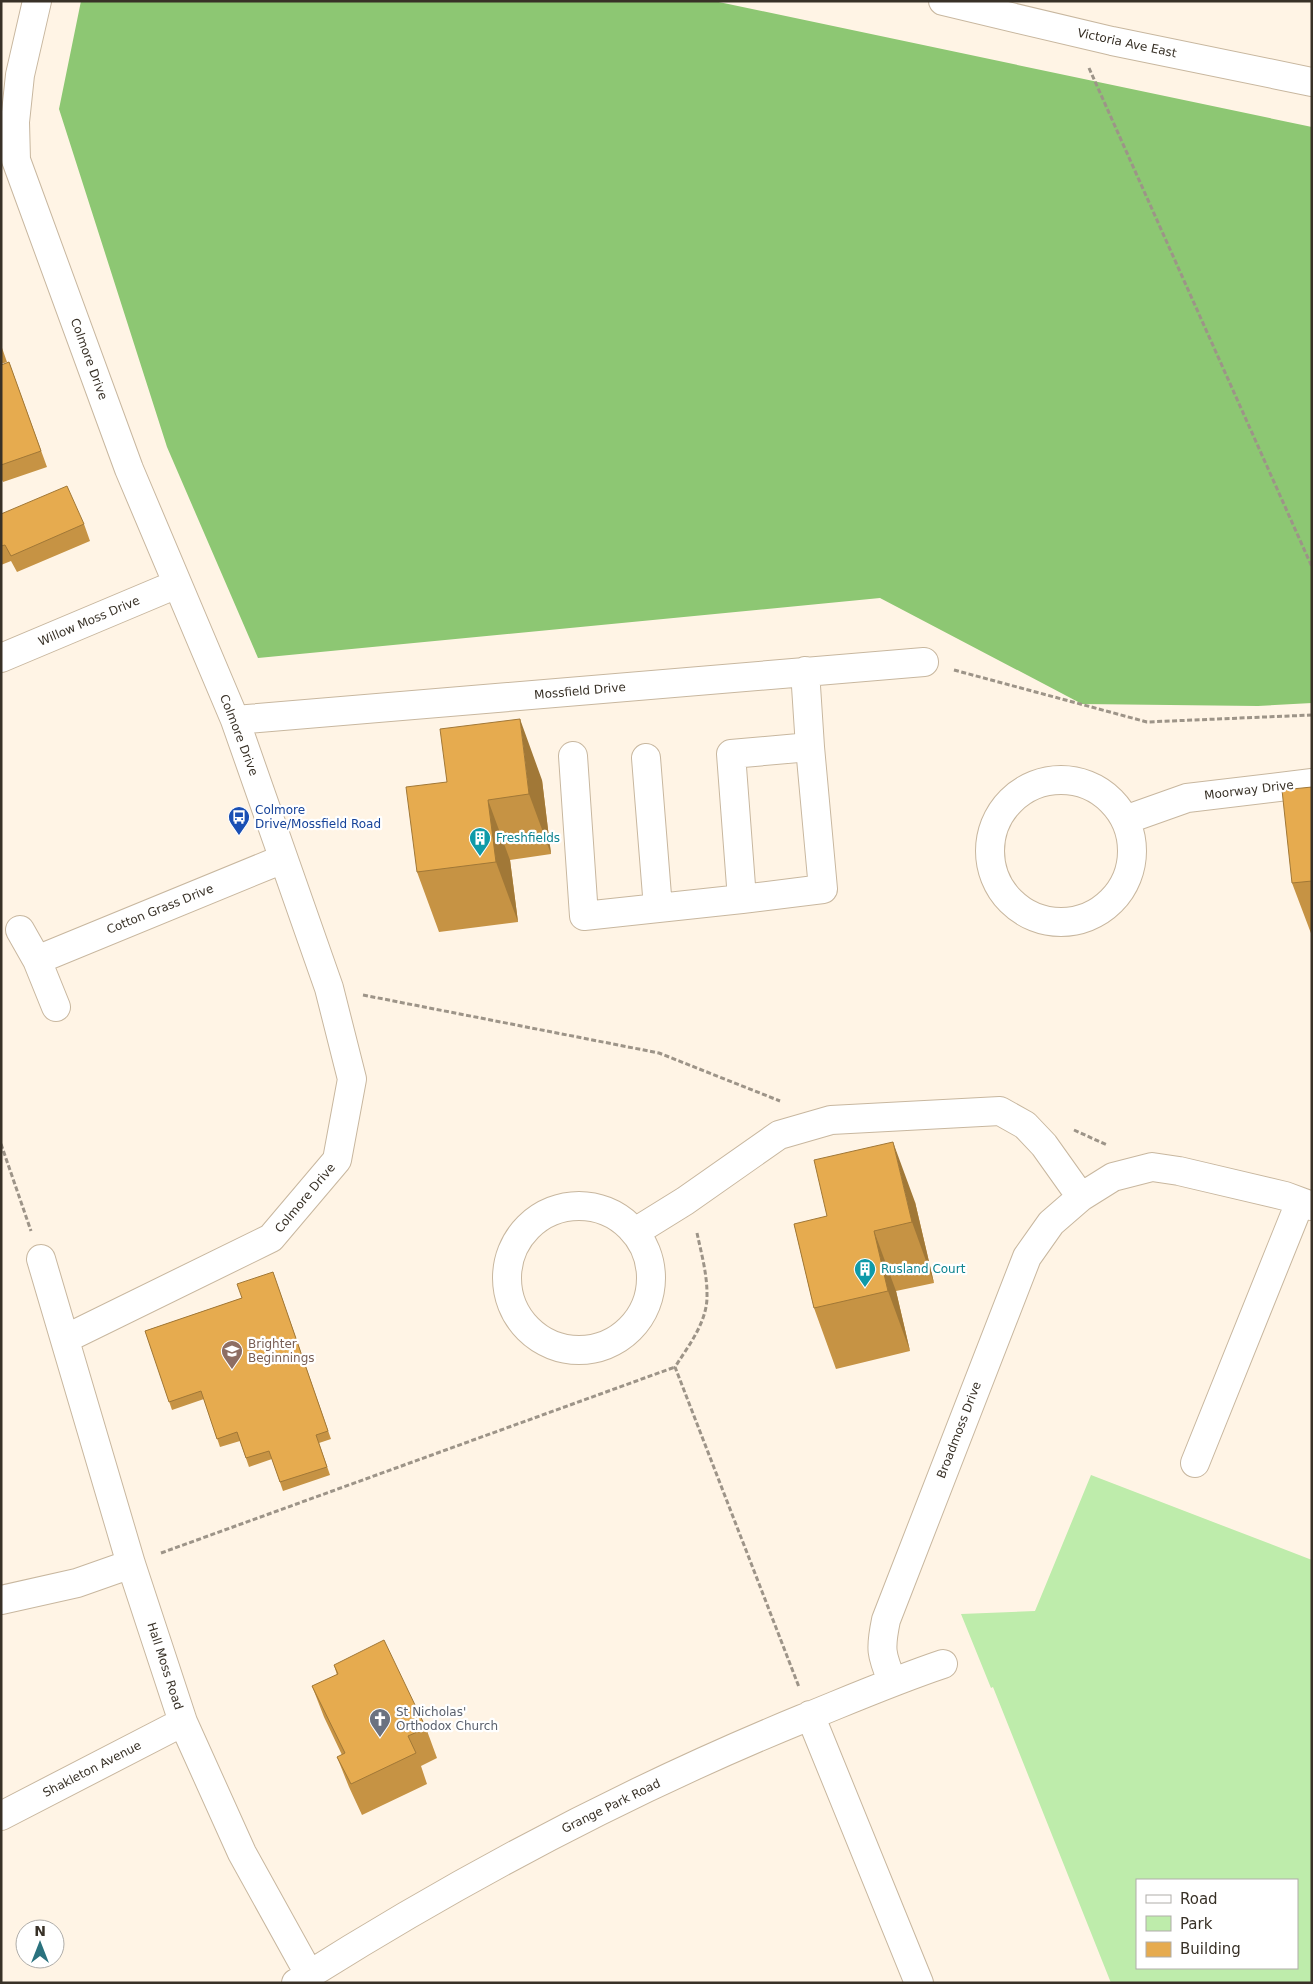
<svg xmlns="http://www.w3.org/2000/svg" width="1313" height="1984" font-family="'DejaVu Sans',sans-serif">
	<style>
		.green { fill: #beecab; fill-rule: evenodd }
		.forest { fill: #8dc773 }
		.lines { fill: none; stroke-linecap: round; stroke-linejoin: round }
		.minor-casing { stroke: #c8b79f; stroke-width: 30 }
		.major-casing { stroke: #c8b79f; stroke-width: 30 }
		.path { stroke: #9d9488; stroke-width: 3; stroke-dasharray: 5 2.5; stroke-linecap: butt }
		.minor { stroke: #fff; stroke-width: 28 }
		.major { stroke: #fff; stroke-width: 28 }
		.wall { fill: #c69344 }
		.shaded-wall { fill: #a17837 }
		.building { fill: #e6ab4f; stroke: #a17837 }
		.labels { text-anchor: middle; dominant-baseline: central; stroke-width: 4.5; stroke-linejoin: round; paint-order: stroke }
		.street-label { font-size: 12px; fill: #383127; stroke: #fff }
		.transit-label { font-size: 12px; fill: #164399; stroke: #fff; text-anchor: start }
		.culture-label { font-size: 12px; fill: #0d838f; stroke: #fff; text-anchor: start }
		.education-label { font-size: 12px; fill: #785e54; stroke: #fff; text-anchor: start }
		.worship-label { font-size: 12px; fill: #5b616d; stroke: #fff; text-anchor: start }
	</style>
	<rect width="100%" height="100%" fill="#fff4e5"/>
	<path class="green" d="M 1091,1475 L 1312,1560 L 1312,1983 L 1111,1983 L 993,1687 L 991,1688 L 961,1614 L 1035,1611 ZM 1137,1880 L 1297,1880 L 1297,1968 L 1137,1968 Z"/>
	<path class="forest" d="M 81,1 L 714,1 L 1312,127 L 1312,703 L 1258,706 L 1082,704 L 880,598 L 258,658 L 167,447 L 59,109 Z"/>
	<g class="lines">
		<g class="minor-casing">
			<path id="minor" d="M 37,1 L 20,75 L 15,122 L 16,160 L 129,469 L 235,720 L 329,988 L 352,1079 L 337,1160 L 271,1238 L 65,1339
				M 1,658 L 177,584
				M 805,671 L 810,747
				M 235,720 L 924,662
				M 573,756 L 584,916 L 742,899 L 731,754 L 810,747 L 823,889 L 742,899
				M 646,758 L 658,908
				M990 851a71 71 0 1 1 142 0a71 71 0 1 1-142 0Z
				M 1125,820 L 1187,798 L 1312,783
				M 20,930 L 37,960 L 56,1007
				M 37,960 L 283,859
				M507 1278a72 72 0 1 1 144 0a72 72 0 1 1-144 0Z
				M 635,1232 L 685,1201 L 779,1135 L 831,1120 L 1000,1111 L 1025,1125 L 1044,1145 L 1081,1197
				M 41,1259 L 131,1564 L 183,1722 L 242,1853 L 309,1974
				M 1195,1463 L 1300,1202
				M 1,1600 L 77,1583 L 131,1564
				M 892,1681 C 881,1654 880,1649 886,1620 L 1027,1257 L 1051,1223 L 1081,1197 L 1113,1177 L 1152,1167 L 1179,1171 L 1285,1196 L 1312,1206
				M 810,1715 L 919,1983
				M 1,1816 L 183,1722
				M 296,1983 C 457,1881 626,1791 802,1719 C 849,1700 895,1680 943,1664"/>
		</g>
		<g class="major-casing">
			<path id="major" d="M 943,1 L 1112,41 L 1312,82"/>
		</g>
		<path class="path" d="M 1089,68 L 1312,567
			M 954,670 L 1147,722 L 1312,715
			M 363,995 L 659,1053 L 780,1101
			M 1074,1130 L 1107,1145
			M 1,1144 L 31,1231
			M 697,1233 C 701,1252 707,1273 707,1294 C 708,1321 689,1345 675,1367 L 799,1687
			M 161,1553 L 675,1367"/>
		<use href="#minor" class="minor"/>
		<use href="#major" class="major"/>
	</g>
	<path class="wall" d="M 1,345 L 7,362 L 1,364 Z
		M 9,362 L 47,467 L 3,482 L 1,478 L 1,365 Z
		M 1,514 L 84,524 L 90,541 L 17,572 L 11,561 L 1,565 Z
		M 542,780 L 551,854 L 510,860 L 518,922 L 439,932 L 417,872 L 447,782 Z
		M 1312,787 L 1312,936 L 1292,883 Z
		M 915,1202 L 934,1283 L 896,1291 L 910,1351 L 836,1369 L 814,1308 L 794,1224 Z
		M 273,1272 L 331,1439 L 319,1443 L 330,1475 L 283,1491 L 272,1459 L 249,1467 L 240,1441 L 220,1447 L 204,1399 L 172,1410 L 145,1331 L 242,1298 Z
		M 334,1665 L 426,1728 L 437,1758 L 421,1766 L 427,1784 L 362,1815 L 349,1787 L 337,1757 L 342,1755 L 324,1717 L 312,1686 L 337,1675 Z"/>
	<path class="shaded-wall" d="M 520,719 L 542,780 L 551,854 L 529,794 Z
		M 488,800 L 510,860 L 518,922 L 496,862 Z
		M 893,1142 L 915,1202 L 934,1283 L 912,1222 Z
		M 874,1231 L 896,1291 L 910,1351 L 888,1291 Z"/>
	<path class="building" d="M 9,362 L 41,451 L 1,465 L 1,365 Z
		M 67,486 L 84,524 L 11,556 L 5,545 L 1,546 L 1,514 Z
		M 520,719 L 529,794 L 488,800 L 496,862 L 417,872 L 406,787 L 447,782 L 440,729 Z
		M 1312,787 L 1312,881 L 1292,883 L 1282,790 Z
		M 893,1142 L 912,1222 L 874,1231 L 888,1291 L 814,1308 L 794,1224 L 827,1216 L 814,1160 Z
		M 273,1272 L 328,1431 L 316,1435 L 327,1467 L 280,1482 L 269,1451 L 246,1458 L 237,1432 L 217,1439 L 201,1391 L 169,1402 L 145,1331 L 242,1298 L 237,1284 Z
		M 384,1640 L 426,1728 L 408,1736 L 416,1753 L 351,1784 L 337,1757 L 345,1753 L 312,1686 L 338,1674 L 334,1665 Z"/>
	<defs>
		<g id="bus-pin" transform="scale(1.125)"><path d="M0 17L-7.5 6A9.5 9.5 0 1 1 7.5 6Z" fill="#1a4fb4" stroke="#fff"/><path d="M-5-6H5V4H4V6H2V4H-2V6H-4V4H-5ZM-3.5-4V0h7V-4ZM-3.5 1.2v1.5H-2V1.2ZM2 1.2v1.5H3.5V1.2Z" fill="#fff"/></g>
		<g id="building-pin" transform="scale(1.125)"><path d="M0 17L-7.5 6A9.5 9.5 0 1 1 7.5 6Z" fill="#0f9aa8" stroke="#fff"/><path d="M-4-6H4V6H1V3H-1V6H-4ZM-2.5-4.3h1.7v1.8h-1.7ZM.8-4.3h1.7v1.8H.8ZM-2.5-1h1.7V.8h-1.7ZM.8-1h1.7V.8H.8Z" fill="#fff"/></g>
		<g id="school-pin" transform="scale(1.125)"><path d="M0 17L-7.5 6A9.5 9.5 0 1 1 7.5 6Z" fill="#8d6e63" stroke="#fff"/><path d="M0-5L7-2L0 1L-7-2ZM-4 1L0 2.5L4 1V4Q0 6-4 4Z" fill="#fff"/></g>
		<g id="church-pin" transform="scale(1.125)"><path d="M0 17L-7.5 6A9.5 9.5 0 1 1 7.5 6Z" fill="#6b7280" stroke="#fff"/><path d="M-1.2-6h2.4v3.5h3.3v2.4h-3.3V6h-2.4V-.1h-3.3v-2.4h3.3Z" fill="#fff"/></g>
	</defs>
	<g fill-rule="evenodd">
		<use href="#bus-pin" x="239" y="817"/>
		<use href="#building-pin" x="480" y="838"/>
		<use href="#building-pin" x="865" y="1269"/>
		<use href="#school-pin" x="232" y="1351"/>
		<use href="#church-pin" x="380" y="1719"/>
	</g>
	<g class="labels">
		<g class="street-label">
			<text transform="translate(1127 43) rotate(12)">Victoria Ave East</text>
			<text transform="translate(89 359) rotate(70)">Colmore Drive</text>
			<text transform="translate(89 621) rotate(-23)">Willow Moss Drive</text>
			<text transform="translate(580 691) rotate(-5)">Mossfield Drive</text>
			<text transform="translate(239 735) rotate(69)">Colmore Drive</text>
			<text transform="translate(1249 790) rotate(-7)">Moorway Drive</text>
			<text transform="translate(160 909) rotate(-22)">Cotton Grass Drive</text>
			<text transform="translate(305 1198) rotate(-50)">Colmore Drive</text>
			<text transform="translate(959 1430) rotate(-69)">Broadmoss Drive</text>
			<text transform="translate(165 1666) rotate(72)">Hall Moss Road</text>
			<text transform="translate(92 1769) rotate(-27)">Shakleton Avenue</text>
			<text transform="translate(611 1806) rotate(-26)">Grange Park Road</text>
		</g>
		<g class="transit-label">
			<text x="255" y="810">Colmore<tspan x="255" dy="14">Drive/Mossfield Road</tspan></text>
		</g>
		<g class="culture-label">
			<text x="496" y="838">Freshfields</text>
			<text x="881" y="1269">Rusland Court</text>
		</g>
		<g class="education-label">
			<text x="248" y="1344">Brighter<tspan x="248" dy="14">Beginnings</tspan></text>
		</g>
		<g class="worship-label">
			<text x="396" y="1712">St Nicholas'<tspan x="396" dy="14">Orthodox Church</tspan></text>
		</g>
	</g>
	<rect width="1313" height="1984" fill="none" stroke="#383127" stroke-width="5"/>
	<rect x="1136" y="1879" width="162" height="90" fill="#ffffff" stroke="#afada9"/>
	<rect x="1146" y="1895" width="25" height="8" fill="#ffffff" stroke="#afada9"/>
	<text x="1180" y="1904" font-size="15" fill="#383127">Road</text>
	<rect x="1146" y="1916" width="25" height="15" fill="#beecab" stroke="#afada9"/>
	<text x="1180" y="1929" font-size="15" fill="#383127">Park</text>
	<rect x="1146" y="1942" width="25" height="15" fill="#e6ab4f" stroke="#afada9"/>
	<text x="1180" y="1954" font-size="15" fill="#383127">Building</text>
	<g transform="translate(40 1944)"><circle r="24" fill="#ffffff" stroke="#afada9"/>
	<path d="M0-4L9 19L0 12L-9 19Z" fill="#2a727e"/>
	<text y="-8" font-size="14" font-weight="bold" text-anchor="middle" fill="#383127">N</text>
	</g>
</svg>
